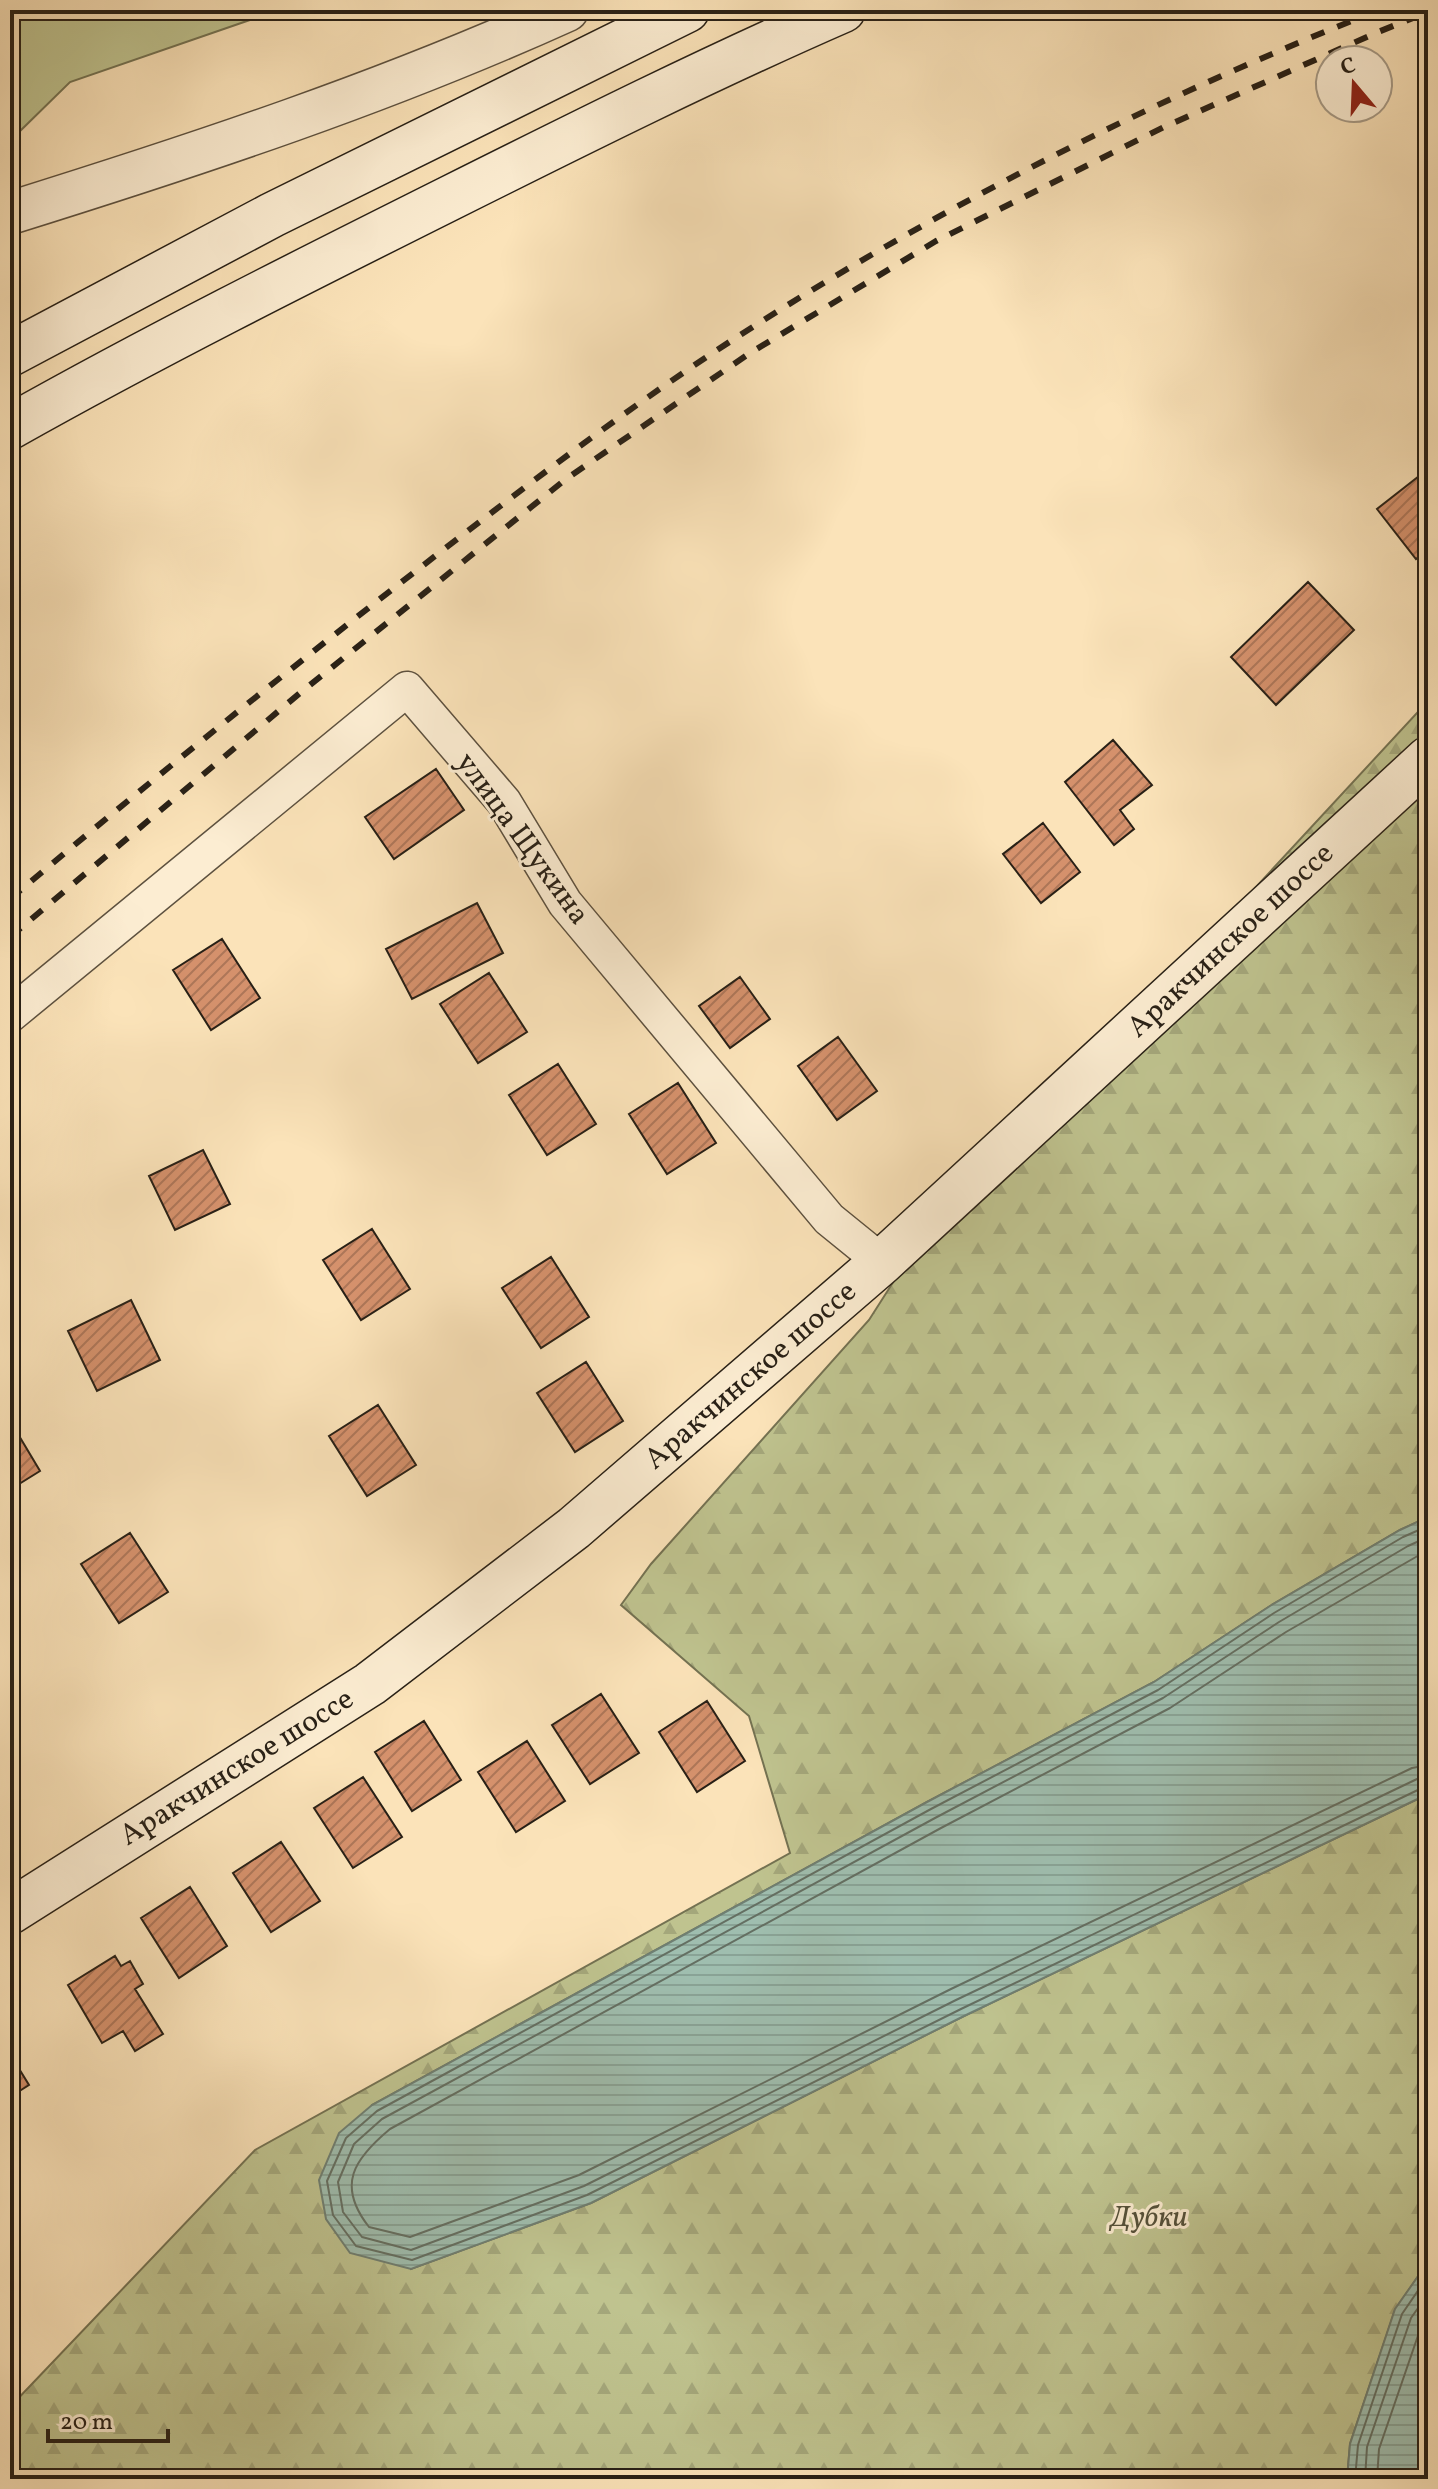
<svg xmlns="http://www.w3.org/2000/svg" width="1438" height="2489" font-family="Vollkorn,serif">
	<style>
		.green { fill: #bfc38f; stroke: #747252; stroke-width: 2 }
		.forest { fill: url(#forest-firs); stroke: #747252; stroke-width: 2 }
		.water { fill: url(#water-rules); stroke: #6f7f72; stroke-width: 2 }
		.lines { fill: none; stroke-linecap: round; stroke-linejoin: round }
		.shore { stroke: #646f62; stroke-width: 2 }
		.building { fill: url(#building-hatch); stroke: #282016; stroke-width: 2 }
		.minor-casing { stroke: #5d513f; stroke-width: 37 }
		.tertiary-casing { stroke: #5d513f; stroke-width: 45 }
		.secondary-casing { stroke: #282016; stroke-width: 47 }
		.minor { stroke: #fcedd2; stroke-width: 34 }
		.tertiary { stroke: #fcedd2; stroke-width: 42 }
		.secondary { stroke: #fcedd2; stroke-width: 44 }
		.rail { stroke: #282016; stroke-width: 6; stroke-dasharray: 14 14; stroke-linecap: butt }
		.labels { text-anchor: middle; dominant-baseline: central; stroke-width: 6; stroke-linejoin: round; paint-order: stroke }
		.street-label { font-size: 30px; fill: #282016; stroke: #fcedd2 }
		.park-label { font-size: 30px; font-style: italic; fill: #55513a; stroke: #fcedd2 }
	</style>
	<defs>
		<pattern id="forest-firs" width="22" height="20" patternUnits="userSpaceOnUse" patternTransform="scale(2)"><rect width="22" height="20" fill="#bfc38f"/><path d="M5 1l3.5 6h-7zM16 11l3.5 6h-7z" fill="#a4a77b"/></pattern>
		<pattern id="water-rules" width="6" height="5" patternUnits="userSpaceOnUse" patternTransform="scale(2)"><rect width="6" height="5" fill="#9fbeaf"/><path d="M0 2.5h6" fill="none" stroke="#89a396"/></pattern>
		<pattern id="building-hatch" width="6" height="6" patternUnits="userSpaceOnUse" patternTransform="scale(2)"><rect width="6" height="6" fill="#d5916c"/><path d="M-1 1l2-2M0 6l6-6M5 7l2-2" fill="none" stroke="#ad7658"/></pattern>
	</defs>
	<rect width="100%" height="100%" fill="#fbe3b9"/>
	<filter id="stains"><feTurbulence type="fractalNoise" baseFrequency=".0025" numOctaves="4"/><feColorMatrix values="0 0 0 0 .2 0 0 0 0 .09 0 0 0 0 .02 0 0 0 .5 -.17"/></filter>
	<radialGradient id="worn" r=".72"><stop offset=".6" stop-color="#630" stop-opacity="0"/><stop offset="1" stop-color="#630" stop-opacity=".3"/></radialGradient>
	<path class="green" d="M 10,10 L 279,10 L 70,82 L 17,134 L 10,136 Z"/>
	<path class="forest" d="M 1428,701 L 1428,1517 L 1400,1530 L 1270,1606 L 1154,1682 L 927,1802 L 372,2105 L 411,2269 L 591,2203 L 964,2016 L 1428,1794 L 1428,2262 L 1395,2310 L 1350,2444 L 1347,2479 L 10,2479 L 10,2407 L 255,2150 L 790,1853 L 749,1716 L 621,1605 L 651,1564 L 869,1320 L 899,1273 Z"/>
	<path class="water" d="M 1428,1517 L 1428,1794 L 964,2016 L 591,2203 L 411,2269 L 350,2253 L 326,2219 L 319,2180 L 339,2133 L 372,2105 L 927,1802 L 1154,1682 L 1270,1606 L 1400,1530 Z
		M 1428,2262 L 1428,2479 L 1347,2479 L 1350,2444 L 1395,2309 Z"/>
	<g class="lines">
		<path class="shore" d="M 1428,1526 L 1403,1537 L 1274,1613 L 1158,1690 L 931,1809 L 377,2111 L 346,2138 L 327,2181 L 333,2215 L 356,2246 L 412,2260 L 587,2195 L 961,2009 L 1422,1788 L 1428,1787
			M 1428,1537 L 1408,1546 L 1279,1622 L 1163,1698 L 935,1818 L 382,2119 L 354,2144 L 338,2182 L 343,2212 L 362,2237 L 411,2250 L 584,2186 L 956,2000 L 1417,1779 L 1428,1777
			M 1428,1550 L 1286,1632 L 1170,1708 L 941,1828 L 390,2129 C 354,2159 336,2185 369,2227 L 410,2237 L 579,2175 L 951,1989 L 1412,1768 L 1428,1765
			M 1355,2479 L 1358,2445 L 1402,2314 L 1428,2276
			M 1365,2479 L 1367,2447 L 1411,2318 L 1428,2294
			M 1377,2479 L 1379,2449 L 1422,2324 L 1428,2314"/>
	</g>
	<path class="building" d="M 1428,469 L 1428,550 L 1416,559 L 1377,509 Z
		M 1308,582 L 1354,630 L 1276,705 L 1231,657 Z
		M 1113,740 L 1152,785 L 1120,810 L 1134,829 L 1114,845 L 1065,782 Z
		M 436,769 L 464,810 L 394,859 L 365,817 Z
		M 1043,823 L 1080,872 L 1041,903 L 1003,854 Z
		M 477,903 L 503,953 L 412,999 L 386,949 Z
		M 222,939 L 260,998 L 211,1030 L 173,970 Z
		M 489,973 L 527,1032 L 478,1063 L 440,1004 Z
		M 740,977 L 770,1019 L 730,1048 L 699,1006 Z
		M 838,1037 L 877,1091 L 837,1120 L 798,1066 Z
		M 558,1064 L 596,1124 L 547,1155 L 509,1095 Z
		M 678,1083 L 716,1143 L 667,1174 L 629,1114 Z
		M 203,1150 L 230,1204 L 175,1230 L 149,1176 Z
		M 372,1229 L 410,1289 L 361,1320 L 323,1260 Z
		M 551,1257 L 589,1317 L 541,1348 L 502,1288 Z
		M 131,1300 L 160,1360 L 97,1391 L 68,1331 Z
		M 586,1362 L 623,1421 L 575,1452 L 537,1393 Z
		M 378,1405 L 416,1465 L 367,1496 L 329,1436 Z
		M 12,1424 L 40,1471 L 11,1489 L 10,1426 Z
		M 130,1533 L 168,1592 L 119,1623 L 81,1564 Z
		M 601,1694 L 639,1753 L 590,1784 L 552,1725 Z
		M 707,1701 L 745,1761 L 697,1792 L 659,1732 Z
		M 424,1721 L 461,1780 L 412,1811 L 375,1752 Z
		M 527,1741 L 565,1801 L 516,1832 L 478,1772 Z
		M 363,1777 L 402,1837 L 353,1868 L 314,1808 Z
		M 281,1842 L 320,1901 L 271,1932 L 233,1873 Z
		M 190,1887 L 227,1946 L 179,1978 L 141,1918 Z
		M 115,1956 L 121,1966 L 130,1961 L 143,1984 L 135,1989 L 163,2034 L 135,2051 L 123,2031 L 102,2043 L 68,1985 Z
		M 10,2054 L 29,2085 L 10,2097 Z"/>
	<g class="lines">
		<g class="minor-casing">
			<path id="minor" d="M 10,1015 L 407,689 L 504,802 L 565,903 L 829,1219 L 882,1262"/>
		</g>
		<g class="tertiary-casing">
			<path id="tertiary" d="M 10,213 C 199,154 386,92 567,10"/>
		</g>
		<g class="secondary-casing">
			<path id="secondary" d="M 10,354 L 272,215 L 687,10
				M 10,427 C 154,346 302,272 450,198 C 580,133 710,68 843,10
				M 10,1912 L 370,1684 L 574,1528 L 882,1262 L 1428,759"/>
		</g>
		<use href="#minor" class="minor"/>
		<use href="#tertiary" class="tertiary"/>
		<use href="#secondary" class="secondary"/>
		<path class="rail" d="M 10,899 C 145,785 282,675 421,567 C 523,488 626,409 734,339 C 937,208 1155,98 1379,10
			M 10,937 L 300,693 L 566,479 L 750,353 L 936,241 L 1164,127 L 1378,32 L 1428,12"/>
	</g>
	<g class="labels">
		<g class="street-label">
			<text transform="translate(522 839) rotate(54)">улица Щукина</text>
			<text transform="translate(1231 941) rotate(-43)">Аракчинское шоссе</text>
			<text transform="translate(751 1376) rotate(-41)">Аракчинское шоссе</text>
			<text transform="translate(237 1768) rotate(-32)">Аракчинское шоссе</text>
		</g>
		<g class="park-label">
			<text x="1149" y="2218">Дубки</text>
		</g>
	</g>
	<rect width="1438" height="2489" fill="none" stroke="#fbe3b9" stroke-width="40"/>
	<rect x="12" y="12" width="1414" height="2465" fill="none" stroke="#282016" stroke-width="4"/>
	<rect x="20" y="20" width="1398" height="2449" fill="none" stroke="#282016" stroke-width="2"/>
	<g transform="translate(1354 84) rotate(341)"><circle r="38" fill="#fcedd2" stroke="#a79b87" stroke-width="2"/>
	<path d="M0-6L14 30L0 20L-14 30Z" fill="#8f2418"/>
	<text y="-12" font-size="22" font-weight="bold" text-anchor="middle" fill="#282016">С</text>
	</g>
	<path d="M48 2429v12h120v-12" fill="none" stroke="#282016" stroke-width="4"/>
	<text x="60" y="2429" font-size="24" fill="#282016" stroke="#fcedd2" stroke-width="6" paint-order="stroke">20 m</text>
	<rect width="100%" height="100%" filter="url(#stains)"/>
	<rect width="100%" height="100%" fill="url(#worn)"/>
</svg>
